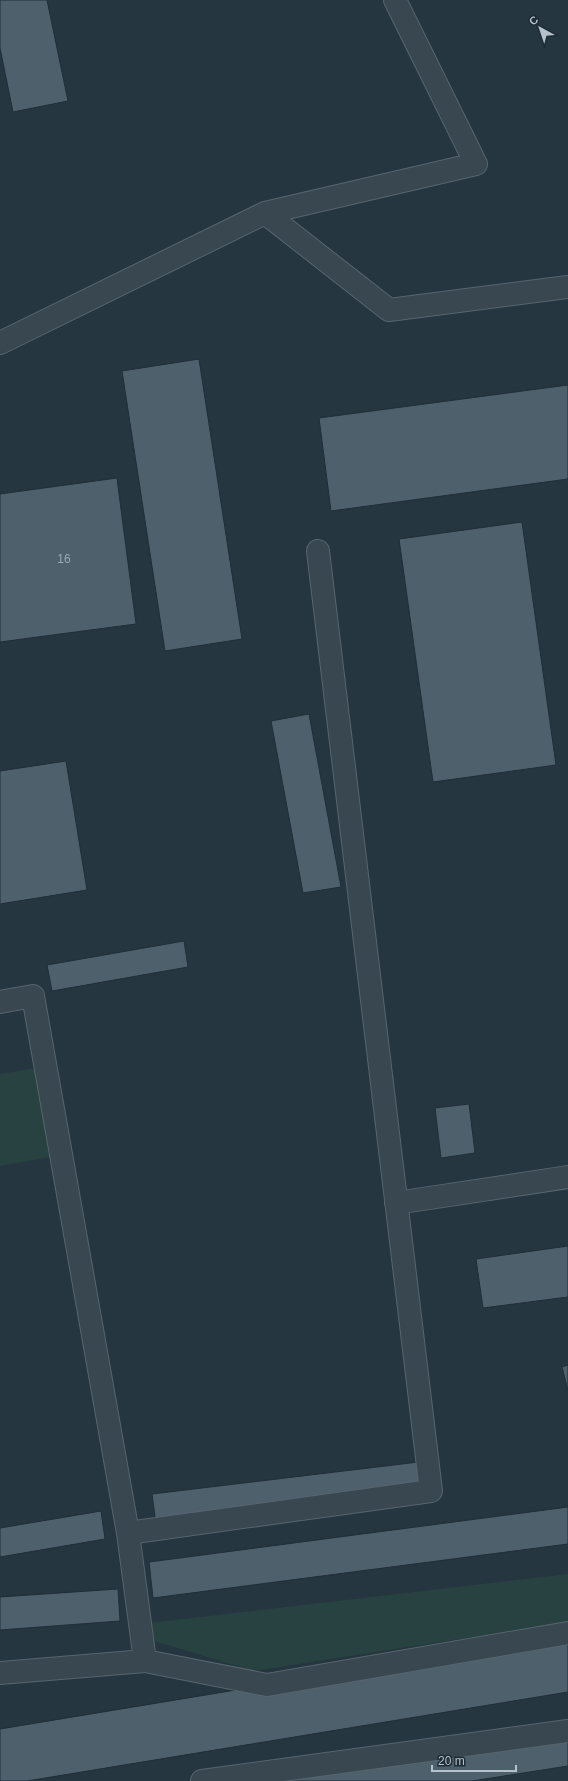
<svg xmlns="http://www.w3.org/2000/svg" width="568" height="1781" font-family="Arial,sans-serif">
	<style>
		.green { fill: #274240 }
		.building { fill: #4e606c; stroke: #202e38 }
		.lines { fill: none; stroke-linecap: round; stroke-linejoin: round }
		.minor-casing { stroke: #57656e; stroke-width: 24 }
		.minor { stroke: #394751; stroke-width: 22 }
		.labels { text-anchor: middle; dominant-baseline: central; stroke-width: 3; stroke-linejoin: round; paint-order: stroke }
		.number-label { font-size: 12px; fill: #9caab3 }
	</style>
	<rect width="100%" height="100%" fill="#253641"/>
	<path class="green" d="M 36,1068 L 51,1157 L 0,1166 L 0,1074 Z
		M 568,1574 L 568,1622 L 254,1671 L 154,1641 L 149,1623 Z"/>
	<path class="building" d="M 0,0 L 47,0 L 68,101 L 13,112 L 0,48 Z
		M 199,359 L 242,639 L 165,651 L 122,371 Z
		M 568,385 L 568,479 L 331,511 L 319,418 Z
		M 117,478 L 136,624 L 0,642 L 0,494 Z
		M 522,522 L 556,765 L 433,782 L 399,539 Z
		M 309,714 L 341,887 L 303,893 L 271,721 Z
		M 66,761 L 87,890 L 0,904 L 0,771 Z
		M 184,941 L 188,967 L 52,991 L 47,965 Z
		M 469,1104 L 475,1153 L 441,1158 L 435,1108 Z
		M 568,1246 L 568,1297 L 483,1308 L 476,1259 Z
		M 568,1365 L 568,1391 L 562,1367 Z
		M 427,1461 L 431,1491 L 156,1524 L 152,1494 Z
		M 568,1507 L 568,1544 L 153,1598 L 149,1562 Z
		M 101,1511 L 105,1539 L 0,1557 L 0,1528 Z
		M 118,1589 L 120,1621 L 0,1630 L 0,1597 Z
		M 568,1635 L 568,1692 L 27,1781 L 0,1781 L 0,1729 Z
		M 568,1731 L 568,1766 L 472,1781 L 258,1781 Z"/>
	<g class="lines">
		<g class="minor-casing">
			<path id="minor" d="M 265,213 L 389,310 L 568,287
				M 0,343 L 265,213 L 476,164 L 395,0
				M 0,1002 L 33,996 L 128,1533
				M 396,1203 L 568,1177
				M 145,1661 L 128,1533 L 431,1491 L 318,551
				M 0,1673 L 145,1661 L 267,1685 L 568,1633
				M 202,1781 L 568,1731"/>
		</g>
		<use href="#minor" class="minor"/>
	</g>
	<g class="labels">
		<g class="number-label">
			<text x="64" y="559">16</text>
		</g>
	</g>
	<g transform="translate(540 28) rotate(320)" stroke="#1e2c36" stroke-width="3" paint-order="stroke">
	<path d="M0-3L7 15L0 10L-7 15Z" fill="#b6c2cb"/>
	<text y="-6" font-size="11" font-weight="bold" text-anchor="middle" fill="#b6c2cb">С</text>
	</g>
	<path d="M432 1765v6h84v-6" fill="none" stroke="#b6c2cb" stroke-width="2"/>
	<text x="438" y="1765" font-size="12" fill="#b6c2cb" stroke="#1e2c36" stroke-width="3" paint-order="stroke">20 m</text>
</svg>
